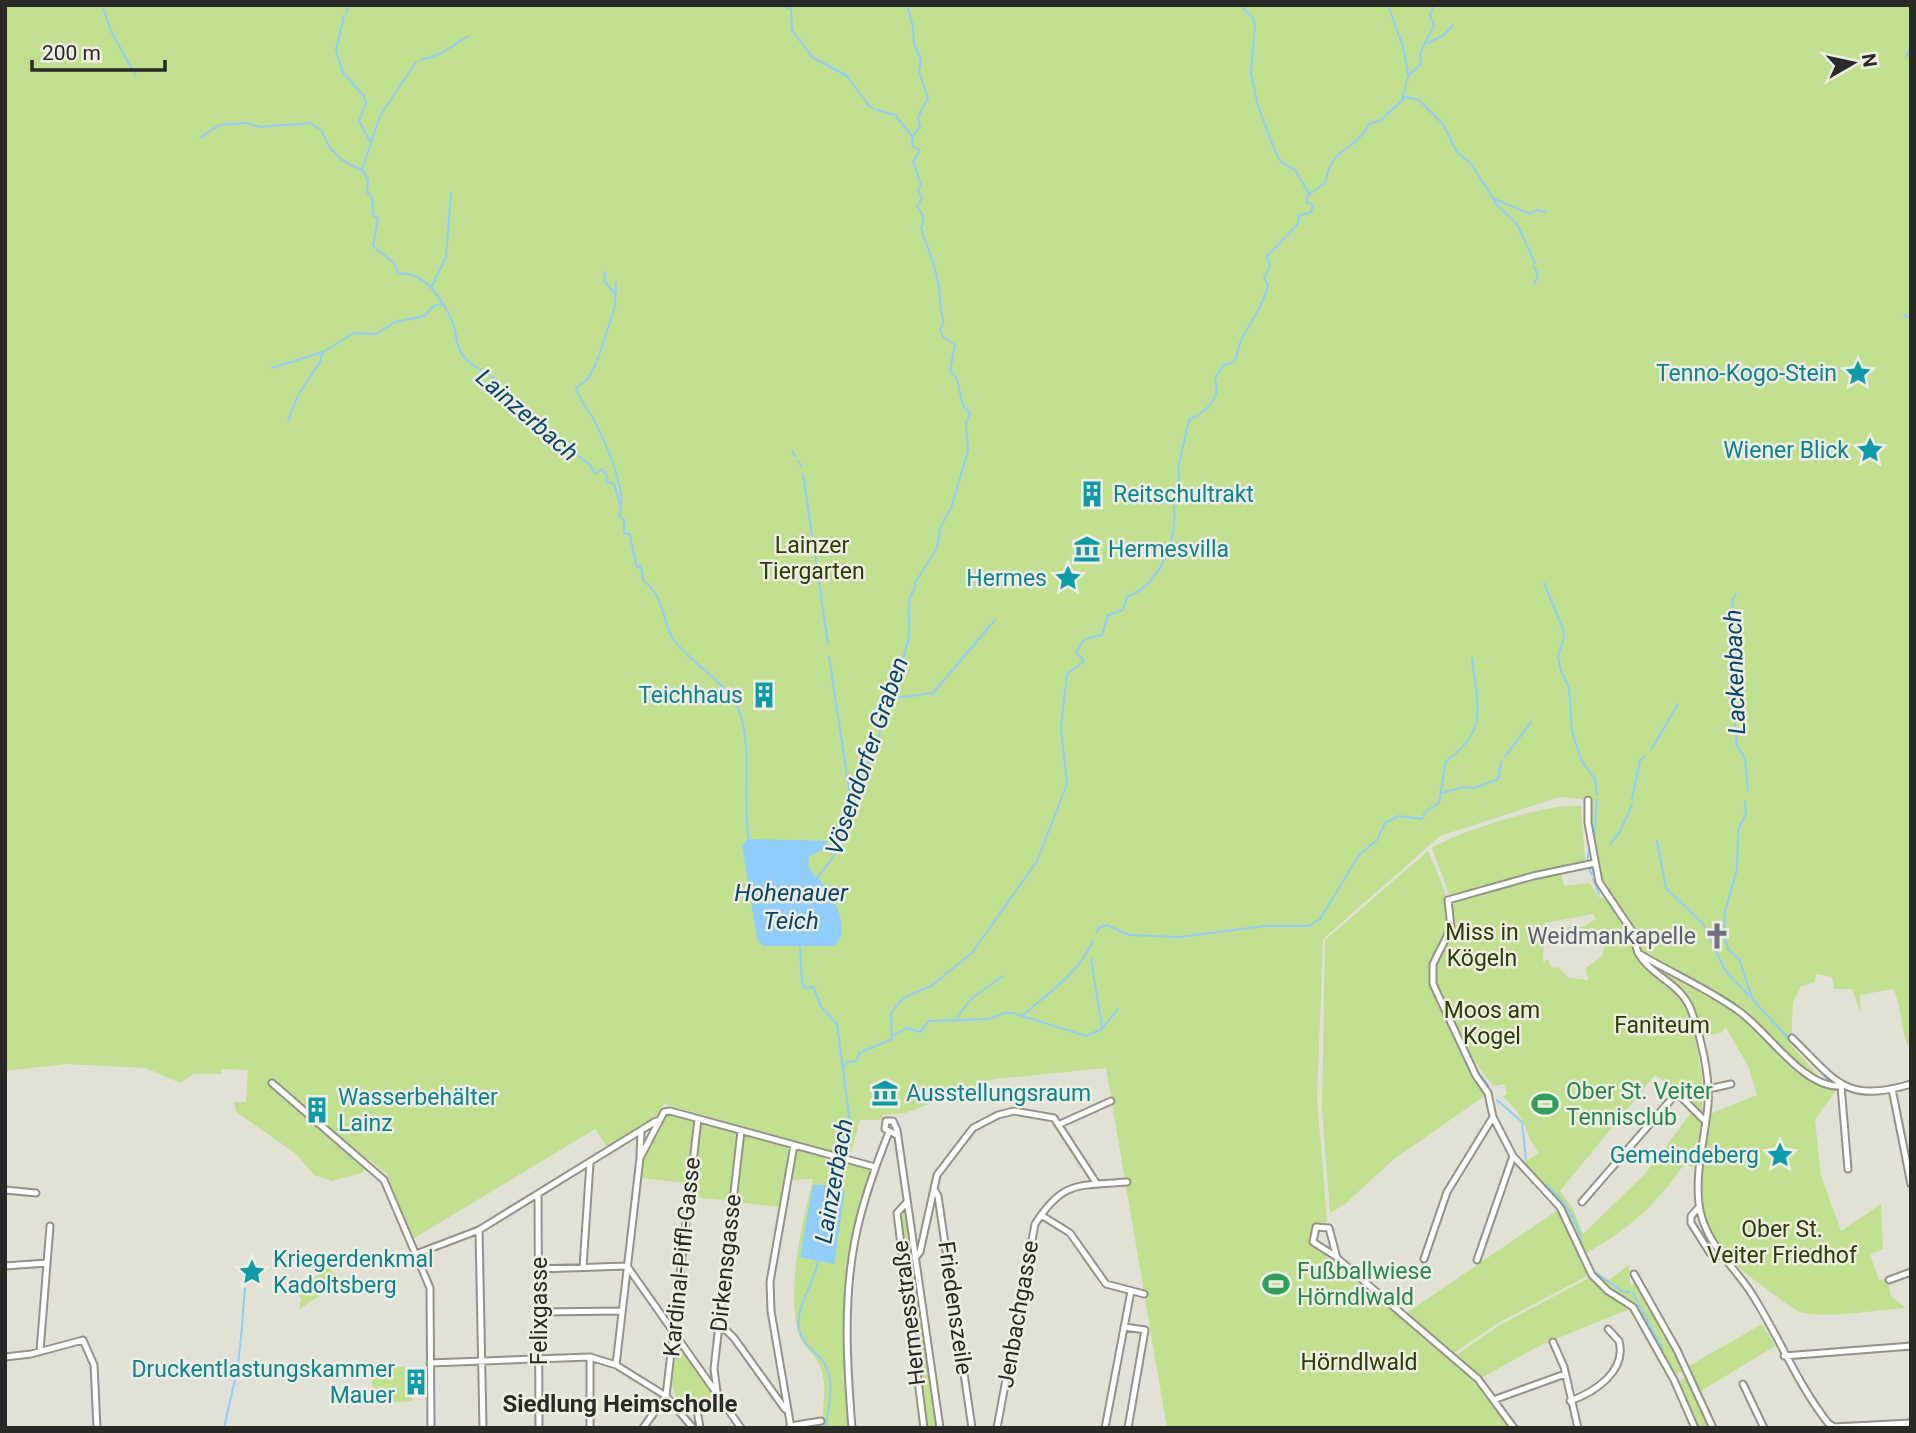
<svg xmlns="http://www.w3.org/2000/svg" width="1916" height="1433" font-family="Roboto,sans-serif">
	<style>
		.green { fill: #c0df8f; fill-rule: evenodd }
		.water { fill: #90cdfa }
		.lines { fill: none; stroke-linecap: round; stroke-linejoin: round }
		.stream { stroke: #90cdfa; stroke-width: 2 }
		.minor-casing { stroke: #939188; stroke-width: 9 }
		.minor { stroke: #fff; stroke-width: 5 }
		.labels { text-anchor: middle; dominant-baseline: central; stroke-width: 5; stroke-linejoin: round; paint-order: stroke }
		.culture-label { font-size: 23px; fill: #0d838f; stroke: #efeee4; text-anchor: end }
		.park-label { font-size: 23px; fill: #2b3d00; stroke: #efeee4 }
		.worship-label { font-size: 23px; fill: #5b616d; stroke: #efeee4; text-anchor: end }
		.leisure-label { font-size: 23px; fill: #27864d; stroke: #efeee4; text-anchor: start }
		.street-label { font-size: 23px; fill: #292925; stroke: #efeee4 }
		.water-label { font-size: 24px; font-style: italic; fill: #06466a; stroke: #efeee4 }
		.neighbourhood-label { font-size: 24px; font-weight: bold; fill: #292925; stroke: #efeee4 }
	</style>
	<rect width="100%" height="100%" fill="#e2e1d6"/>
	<path class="green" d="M 5,5 L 1911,5 L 1911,1043 L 1907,1044 C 1900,1025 1902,1007 1893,989 L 1860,995 L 1861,1013 L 1852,989 L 1834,989 L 1832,977 L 1816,974 L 1815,982 L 1801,986 L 1793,1002 L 1791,1045 L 1821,1079 L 1836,1090 L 1815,1120 L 1821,1176 L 1841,1231 L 1881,1204 L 1883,1249 L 1870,1254 L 1879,1280 L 1887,1278 L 1891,1296 L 1906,1308 C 1882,1309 1826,1319 1804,1313 C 1791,1310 1776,1295 1764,1287 C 1691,1238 1696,1194 1710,1114 L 1757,1095 L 1749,1068 L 1726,1027 L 1721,1033 L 1702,1036 L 1693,1010 L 1691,1015 L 1702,1076 L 1702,1117 L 1680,1093 L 1655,1075 L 1560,1191 L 1573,1209 L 1583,1234 L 1645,1174 L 1691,1113 L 1701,1122 L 1695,1167 L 1688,1166 L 1687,1160 C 1658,1204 1627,1231 1581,1256 L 1589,1275 L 1498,1323 L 1452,1354 L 1427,1335 L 1408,1312 L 1562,1207 L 1524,1162 L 1539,1153 C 1522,1130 1529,1119 1502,1096 L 1507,1094 L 1504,1084 L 1494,1086 C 1476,1068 1433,997 1434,972 C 1435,955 1451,943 1453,927 C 1456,902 1440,872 1432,848 C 1459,831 1550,802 1581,806 L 1585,860 L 1560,870 L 1564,886 L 1589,883 L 1599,897 L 1606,899 L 1612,908 L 1601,884 L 1587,800 L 1560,797 L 1440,836 L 1323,939 L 1317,1099 L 1327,1222 L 1313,1227 L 1309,1239 L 1313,1246 L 1395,1307 L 1428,1342 L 1478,1382 L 1512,1428 L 1167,1428 L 1106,1068 L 995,1079 L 905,1113 L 883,1115 L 881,1120 L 860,1120 L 851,1152 L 846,1156 L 664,1104 L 656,1116 L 608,1148 L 595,1129 L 413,1239 L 387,1174 L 369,1159 L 362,1173 L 332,1181 L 314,1175 L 295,1153 L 236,1112 L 234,1102 L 246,1102 L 248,1070 L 221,1069 L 221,1074 L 194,1074 L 180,1083 L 146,1068 L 65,1064 L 5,1071 ZM 1593,914 L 1596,919 L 1582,927 L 1568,927 L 1555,941 L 1558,945 L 1576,935 L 1586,938 L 1599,930 L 1608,934 L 1602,956 L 1586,968 L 1588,980 L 1569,978 L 1558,967 L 1552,968 L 1548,959 L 1543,962 L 1545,923 Z
		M 1428,851 C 1436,872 1456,908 1448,931 C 1438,959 1426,960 1434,993 L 1486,1095 L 1394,1159 L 1345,1204 L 1330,1213 L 1322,1109 L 1325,940 Z
		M 671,1113 L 695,1122 L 688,1183 L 641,1178 L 643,1160 L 663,1117 Z
		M 700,1122 L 738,1133 L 731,1201 L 691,1197 Z
		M 745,1134 L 789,1148 L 780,1207 L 735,1202 Z
		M 799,1149 L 871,1168 L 872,1172 L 864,1199 L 847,1303 L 850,1428 L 822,1428 C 822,1406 829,1385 819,1364 C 813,1351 799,1344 797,1328 C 788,1281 802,1225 813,1179 L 790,1180 L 795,1151 Z
		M 902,1210 L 905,1211 L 936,1428 L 925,1428 L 899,1213 Z
		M 1629,1265 L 1630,1285 L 1636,1284 L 1685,1371 L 1675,1374 L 1636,1308 L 1607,1288 L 1593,1274 L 1595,1271 L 1609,1280 Z
		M 327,1266 L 337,1276 L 321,1295 L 299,1309 L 301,1300 L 298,1293 Z
		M 1591,1277 L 1607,1293 L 1632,1308 L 1541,1345 L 1481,1378 L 1455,1356 L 1500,1325 Z
		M 1762,1324 L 1775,1346 L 1701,1391 L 1689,1366 Z
		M 680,1350 L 683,1351 L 724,1406 L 685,1411 C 667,1389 672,1379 676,1353 Z
		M 370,1367 L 411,1367 L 412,1401 L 375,1404 Z
		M 1682,1378 L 1689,1379 L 1711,1428 L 1697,1428 L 1679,1385 Z"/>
	<path class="water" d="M 748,839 L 827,841 L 828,847 L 809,857 C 809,860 808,864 809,868 C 813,875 823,882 828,889 C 837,903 850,935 834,946 L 763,946 L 757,939 L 742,845 Z
		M 813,1185 L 833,1185 L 845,1191 L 834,1264 L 800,1257 Z"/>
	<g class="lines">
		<path class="stream" d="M 102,5 L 112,33 L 136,76
			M 780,5 L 791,9 L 792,30 L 812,57 L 847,76 L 869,106 L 874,109
			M 1240,5 L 1253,18 L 1255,26 L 1251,73 L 1258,106 L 1275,151 L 1281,162 L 1295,170 L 1310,195
			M 1388,5 L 1403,47 L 1408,74
			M 346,13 L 349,5
			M 344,16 L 336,50 L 343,73 L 364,96 L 366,102 L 359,121 L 371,143 L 362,169
			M 1428,43 L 1444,35 L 1453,25
			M 1906,57 L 1911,47
			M 421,60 L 440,54 L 468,36
			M 1406,83 L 1409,75 L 1421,64 L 1420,53 L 1434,25 L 1430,15 L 1434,5
			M 1402,99 L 1406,86
			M 877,110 L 895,115 L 912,136
			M 200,138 L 219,125 L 247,123 L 260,127 L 310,123 L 321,130 L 330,148 L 342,160 L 361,170
			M 371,142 L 381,114 L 416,62
			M 362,170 L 368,180 L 367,192 L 372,197 L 373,215 L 378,219 L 373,246 L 394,263 L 398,274 C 424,269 444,302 453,323 C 457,333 455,344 462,354 C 471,367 484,371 496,380 L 500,395 L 509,403 L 590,465 L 596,474 L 602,469 L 607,476 L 606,482 L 614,484 L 621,508 L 619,516 L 624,520 L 624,533 L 630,535 L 637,568 L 641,566 L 643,580 C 668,601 660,620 674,640 C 691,663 724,680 738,709 C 754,744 741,800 749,840
			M 1495,199 L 1530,214 L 1536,210 L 1546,212
			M 605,272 L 604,281 L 616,295
			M 1534,284 L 1538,276 L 1534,266
			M 431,288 L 446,257 L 451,193
			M 1904,315 L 1911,318
			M 600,353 L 615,306 L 616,283
			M 597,360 L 599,356
			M 596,363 L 588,379 L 576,388 C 580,402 590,411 595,422 C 605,442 624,484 621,506
			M 272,368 L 323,352 L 354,333 L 376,334 L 395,322 L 424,316 L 434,306 L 441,304
			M 288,421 L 298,395 L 320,362 L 322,354
			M 792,451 L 795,456
			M 798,461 L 801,466
			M 803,474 L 828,644
			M 1544,583 L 1563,629 L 1564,637 L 1558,656 L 1560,668 L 1569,688 L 1572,731 L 1581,760 L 1595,779 L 1597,795
			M 1736,594 L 1732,601 L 1738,631 L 1733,657 L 1739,676 L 1741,705 L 1735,723 L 1737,746 L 1745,758 L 1748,791
			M 829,657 L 852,808
			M 896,698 L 933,693 L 995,620
			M 1651,750 L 1678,704
			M 1505,757 L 1531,722
			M 1443,793 L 1463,787 L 1475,788 L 1498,779 L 1501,762
			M 1632,799 L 1640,760 L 1644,757
			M 1745,801 L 1746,813 L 1738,831 L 1737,869 L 1725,911 L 1724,936 L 1728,949 L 1739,959 L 1753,1000 L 1789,1039
			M 1594,841 L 1597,800
			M 1657,841 L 1666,888 L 1703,924 L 1725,970 L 1749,996
			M 1610,844 L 1620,832 L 1632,804
			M 1587,863 L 1590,846
			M 1588,867 L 1592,875
			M 817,878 L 836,853 L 862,774 L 869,764 L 872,743 L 879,735 L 884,710 L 891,700 L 888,687 L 895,684 C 899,668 906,653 909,636 C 911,625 906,610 910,598 C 912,591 916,591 915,583 L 937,548 L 940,528 L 951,508 L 968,451 L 966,423 L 970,413 L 963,406 L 957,379 L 950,370 L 955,345 L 943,337 L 940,330 C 947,318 940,315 940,303 C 940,276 930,254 921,229 C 925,218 924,216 917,206 L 922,199 L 918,191 L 921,184 L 913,162 L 920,150 L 913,146 L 912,137 L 920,127 L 918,117 L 928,98 L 919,72 L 921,59 L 914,44 L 913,27 L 907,5
			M 1593,879 L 1595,884
			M 1596,886 L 1599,894
			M 1096,933 L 1100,927 L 1107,925 L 1129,935 L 1179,937 L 1265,926 L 1309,926 L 1320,919 L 1359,855 L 1377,840 L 1385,823 L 1399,816 L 1422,819 L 1426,811 L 1439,803 L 1446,761 C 1490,730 1477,705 1472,658
			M 800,945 L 802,983 L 805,988 L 813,987 L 822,1008 L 837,1024 L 850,1124 L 833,1187
			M 1091,959 L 1102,1027
			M 1022,1016 C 1048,993 1079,973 1093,941
			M 957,1017 L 972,998 L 1003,976
			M 895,1035 L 906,1028 L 920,1032 L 929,1021 L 989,1019 L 1004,1013 L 1013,1013 L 1086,1036 L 1102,1029 L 1118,1009
			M 1796,1045 L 1830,1082
			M 1466,1046 L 1478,1072
			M 843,1067 L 847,1062 L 856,1061 L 859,1053 L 892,1039 L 891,1013 L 903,998 L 931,986 L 972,953 L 1037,861 L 1067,784 L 1061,728 L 1067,674 L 1084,661 L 1076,652 L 1085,639 L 1102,635 L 1108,615 L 1123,610 L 1127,597 C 1162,584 1180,534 1173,501 L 1180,491 L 1178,468 L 1189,420 C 1205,412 1222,400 1215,379 L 1223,365 L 1233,363 C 1239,355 1238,345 1243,336 C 1252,320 1264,304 1268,285 L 1264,277 L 1270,266 L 1267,256 L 1298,224 L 1299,216 L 1311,212 L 1313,205 L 1307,202 L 1307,196 L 1326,182 C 1329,148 1356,151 1369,124 L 1381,120 L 1406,97 L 1419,100 L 1443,124 L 1457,152 L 1472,165 L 1497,205 L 1517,224 L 1535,263
			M 1479,1073 L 1489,1086
			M 1497,1100 L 1522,1122 L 1526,1160
			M 1546,1185 C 1563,1198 1578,1221 1581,1242
			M 818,1261 C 815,1283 795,1306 799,1329 C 802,1343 812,1349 821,1359 C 837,1377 829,1407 825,1428
			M 1593,1271 L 1622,1291 L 1629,1292
			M 1633,1293 L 1663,1350
			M 242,1326 L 245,1288
			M 224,1428 L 238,1366 L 242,1327"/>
		<g class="minor-casing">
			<path id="minor" d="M 1588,800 L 1588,823 L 1599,882 L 1632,931 L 1638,953 C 1671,973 1709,989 1740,1012 C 1768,1032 1804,1089 1841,1086
				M 1595,863 L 1533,876 L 1448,900 L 1451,928 L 1433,964 L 1433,984 L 1476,1076 L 1488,1093 L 1493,1117 L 1513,1156 L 1560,1207 L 1592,1275 L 1608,1291 L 1633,1307 L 1674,1380 L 1695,1428
				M 1638,953 C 1652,977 1681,983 1691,1010 C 1701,1037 1710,1075 1708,1104 C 1705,1138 1695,1170 1699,1204 C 1703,1240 1731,1263 1750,1291 C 1778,1334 1796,1382 1828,1423 L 1834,1427 L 1911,1423
				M 1792,1038 C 1836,1081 1845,1104 1911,1084
				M 272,1083 L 384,1180 L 430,1288 L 431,1428
				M 1841,1086 L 1848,1169
				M 1708,1089 L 1731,1084
				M 1892,1089 L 1911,1184
				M 1060,1124 L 1111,1101
				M 897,1135 L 885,1129 L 886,1121 L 893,1121 L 897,1130 L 940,1428
				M 640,1156 L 641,1131
				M 934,1189 L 938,1196 L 972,1428
				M 5,1190 L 36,1193
				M 538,1195 L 539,1428
				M 907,1202 L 897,1213 L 924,1428
				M 1582,1202 L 1674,1096 L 1680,1096 L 1705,1121
				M 1699,1207 L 1691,1216 L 1691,1223 L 1710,1253 L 1722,1256
				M 1041,1215 L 1070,1233 L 1106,1284 L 1144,1294
				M 479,1230 L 483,1428
				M 416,1254 L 479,1230 L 656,1121
				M 1335,1256 L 1313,1242 L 1316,1227 L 1329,1228 L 1337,1258 L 1478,1379 L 1514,1428
				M 915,1258 L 920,1252 L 937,1175 L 973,1128 L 998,1115 L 1014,1111 L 1054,1118 L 1097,1184
				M 1424,1259 L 1447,1192 L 1493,1117
				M 1477,1260 L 1513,1156
				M 5,1266 L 47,1263
				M 583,1267 L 590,1163
				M 539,1269 L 627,1266 L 741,1428
				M 1634,1274 L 1677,1350 L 1713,1428
				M 1889,1280 L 1911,1272
				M 539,1312 L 622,1311
				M 720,1324 L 734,1338 L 785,1409
				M 1124,1327 L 1145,1330 L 1128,1428
				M 1553,1342 L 1564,1367 L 1578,1428
				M 40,1351 L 50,1226
				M 1784,1356 L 1911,1346
				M 5,1357 L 31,1354 L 83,1340 L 94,1365 L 97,1428
				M 590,1357 L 590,1428
				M 430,1363 L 590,1357 L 616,1365 L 666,1396 L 693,1428
				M 616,1365 L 640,1158 L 664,1112 L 670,1111 L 875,1167
				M 1743,1384 L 1764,1428
				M 717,1392 L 714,1369 L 741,1131
				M 1496,1399 L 1565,1374
				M 1570,1401 C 1595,1392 1627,1371 1619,1341 L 1608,1329
				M 697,1410 L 700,1428
				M 790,1426 L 821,1421
				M 643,1428 L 666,1396 L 698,1119
				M 791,1428 L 771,1311 L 770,1282 L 794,1145
				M 852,1428 C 847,1366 843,1301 855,1240 C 862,1203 875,1167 889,1132
				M 997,1428 L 1035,1224 C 1063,1180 1078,1186 1127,1182
				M 1105,1428 L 1131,1291"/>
		</g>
		<use href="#minor" class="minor"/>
	</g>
	<defs>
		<g id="sight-bare" transform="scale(2.1)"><path d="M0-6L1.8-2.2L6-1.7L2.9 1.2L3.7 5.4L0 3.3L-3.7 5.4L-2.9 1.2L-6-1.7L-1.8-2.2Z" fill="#0f9aa8" stroke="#efeee4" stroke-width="2.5" paint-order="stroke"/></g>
		<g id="building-bare" transform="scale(2.1)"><path d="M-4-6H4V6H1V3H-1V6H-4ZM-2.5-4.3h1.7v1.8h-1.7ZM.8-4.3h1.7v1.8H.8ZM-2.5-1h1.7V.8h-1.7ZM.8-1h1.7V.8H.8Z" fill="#0f9aa8" stroke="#efeee4" stroke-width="2.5" paint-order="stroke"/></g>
		<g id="museum-bare" transform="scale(2.1)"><path d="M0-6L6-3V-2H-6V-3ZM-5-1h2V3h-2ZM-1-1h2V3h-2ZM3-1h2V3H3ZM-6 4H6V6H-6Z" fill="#0f9aa8" stroke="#efeee4" stroke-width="2.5" paint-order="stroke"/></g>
		<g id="church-bare" transform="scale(2.1)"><path d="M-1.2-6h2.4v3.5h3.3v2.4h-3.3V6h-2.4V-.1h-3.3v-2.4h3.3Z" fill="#6b7280" stroke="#efeee4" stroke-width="2.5" paint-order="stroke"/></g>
		<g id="stadium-bare" transform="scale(2.1)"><path d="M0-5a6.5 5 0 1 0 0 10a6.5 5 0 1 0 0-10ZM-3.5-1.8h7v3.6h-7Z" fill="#2e9e5b" stroke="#efeee4" stroke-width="2.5" paint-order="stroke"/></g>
	</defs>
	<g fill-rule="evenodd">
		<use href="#sight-bare" x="1858" y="373"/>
		<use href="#sight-bare" x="1870" y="450"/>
		<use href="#building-bare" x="1092" y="494"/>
		<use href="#museum-bare" x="1087" y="549"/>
		<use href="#sight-bare" x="1068" y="578"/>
		<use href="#building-bare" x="764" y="695"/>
		<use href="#church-bare" x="1717" y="936"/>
		<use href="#museum-bare" x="885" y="1093"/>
		<use href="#stadium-bare" x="1545" y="1104"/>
		<use href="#building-bare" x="317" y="1110"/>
		<use href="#sight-bare" x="1780" y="1155"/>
		<use href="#sight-bare" x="252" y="1272"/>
		<use href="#stadium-bare" x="1276" y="1284"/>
		<use href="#building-bare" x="416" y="1382"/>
	</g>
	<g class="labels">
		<g class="culture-label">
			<text x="1837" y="373">Tenno-Kogo-Stein</text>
			<text x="1849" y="450">Wiener Blick</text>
			<text x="1113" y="494" text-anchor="start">Reitschultrakt</text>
			<text x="1108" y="549" text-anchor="start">Hermesvilla</text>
			<text x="1047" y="578">Hermes</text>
			<text x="743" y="695">Teichhaus</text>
			<text x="906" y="1093" text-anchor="start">Ausstellungsraum</text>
			<text x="338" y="1097" text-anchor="start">Wasserbehälter<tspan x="338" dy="26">Lainz</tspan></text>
			<text x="1759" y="1155">Gemeindeberg</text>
			<text x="273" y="1259" text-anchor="start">Kriegerdenkmal<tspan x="273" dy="26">Kadoltsberg</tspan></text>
			<text x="395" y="1369">Druckentlastungskammer<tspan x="395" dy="26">Mauer</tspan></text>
		</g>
		<g class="park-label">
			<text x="812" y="545">Lainzer<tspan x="812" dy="26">Tiergarten</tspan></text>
			<text x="1482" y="932">Miss in<tspan x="1482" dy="26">Kögeln</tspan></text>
			<text x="1492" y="1010">Moos am<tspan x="1492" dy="26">Kogel</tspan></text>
			<text x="1662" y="1025">Faniteum</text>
			<text x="1782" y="1229">Ober St.<tspan x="1782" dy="26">Veiter Friedhof</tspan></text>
			<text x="1359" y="1362">Hörndlwald</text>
		</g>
		<g class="worship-label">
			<text x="1696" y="936">Weidmankapelle</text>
		</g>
		<g class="leisure-label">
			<text x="1566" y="1091">Ober St. Veiter<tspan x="1566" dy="26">Tennisclub</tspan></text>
			<text x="1297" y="1271">Fußballwiese<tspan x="1297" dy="26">Hörndlwald</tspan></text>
		</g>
		<g class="street-label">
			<text transform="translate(682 1257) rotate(-84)">Kardinal-Piffl-Gasse</text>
			<text transform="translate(726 1263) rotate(-84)">Dirkensgasse</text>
			<text transform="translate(955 1308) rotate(82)">Friedenszeile</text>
			<text transform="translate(539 1311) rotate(-90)">Felixgasse</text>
			<text transform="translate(909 1313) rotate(-97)">Hermesstraße</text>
			<text transform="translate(1018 1314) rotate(-80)">Jenbachgasse</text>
		</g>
		<g class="water-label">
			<text transform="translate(527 415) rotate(41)">Lainzerbach</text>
			<text transform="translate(1735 672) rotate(-92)">Lackenbach</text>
			<text transform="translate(867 756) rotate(-71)">Vösendorfer Graben</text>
			<text x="791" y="893">Hohenauer<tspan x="791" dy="28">Teich</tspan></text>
			<text transform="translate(834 1181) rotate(-80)">Lainzerbach</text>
		</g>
		<g class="neighbourhood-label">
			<text x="620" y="1404">Siedlung Heimscholle</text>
		</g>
	</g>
	<rect width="1916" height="1433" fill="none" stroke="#292925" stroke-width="14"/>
	<g transform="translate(1853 63) rotate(81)" stroke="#efeee4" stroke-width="5" paint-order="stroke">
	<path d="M0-5L12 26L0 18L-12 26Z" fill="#292925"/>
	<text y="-10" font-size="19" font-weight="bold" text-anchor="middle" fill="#292925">N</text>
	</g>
	<path d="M32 60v10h133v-10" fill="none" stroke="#292925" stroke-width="3.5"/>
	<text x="42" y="60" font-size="21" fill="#292925" stroke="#efeee4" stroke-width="5" paint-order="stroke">200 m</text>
</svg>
